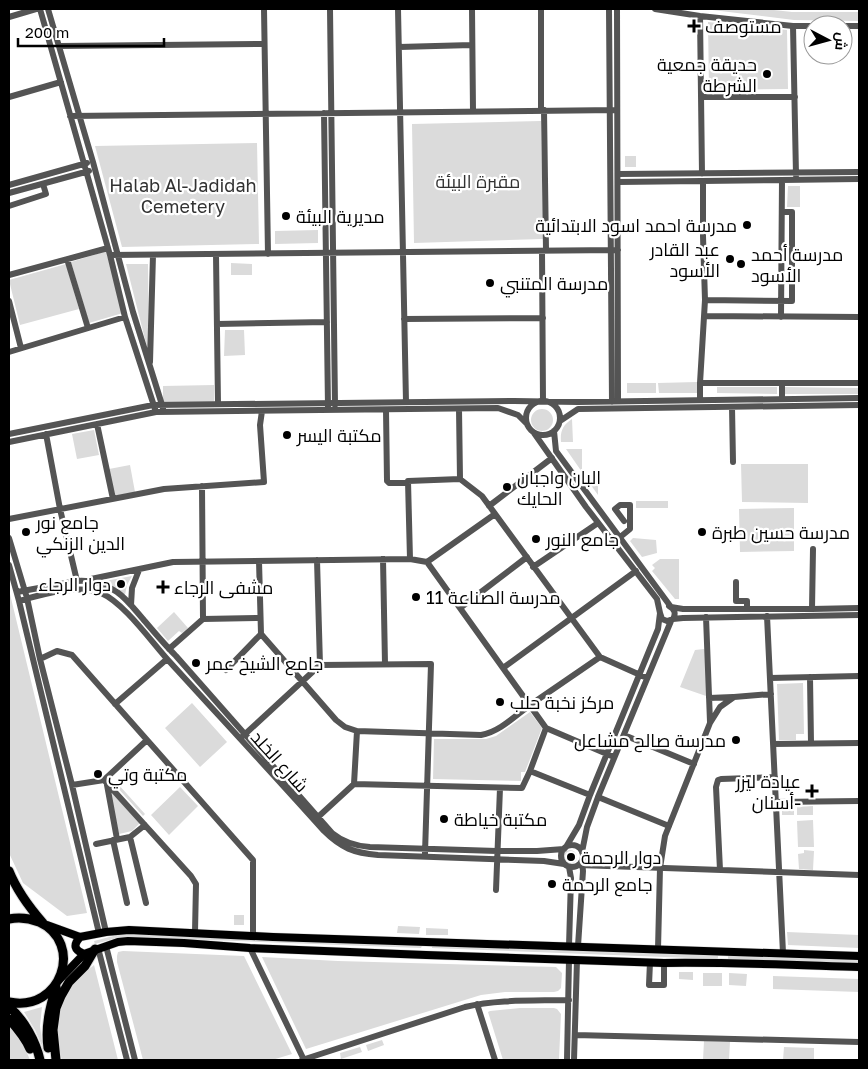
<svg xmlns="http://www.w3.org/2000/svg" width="868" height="1069" font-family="'Golos Text',Cairo,sans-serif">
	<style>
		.green { fill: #dbdbdb }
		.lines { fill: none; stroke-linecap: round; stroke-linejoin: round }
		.major-casing { stroke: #dbdbdb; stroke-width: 9 }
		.highway-casing { stroke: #dbdbdb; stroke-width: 11 }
		.minor { stroke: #545454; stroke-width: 6 }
		.major { stroke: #000; stroke-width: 8 }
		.highway { stroke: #000; stroke-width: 9 }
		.poi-dot { fill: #000; stroke: #fff; stroke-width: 2 }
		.labels { text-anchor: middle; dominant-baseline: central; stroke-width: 4.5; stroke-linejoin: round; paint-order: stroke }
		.poi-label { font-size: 18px; fill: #000; stroke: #fff; text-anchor: start }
		.park-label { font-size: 18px; fill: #323232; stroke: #fff }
		.street-label { font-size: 18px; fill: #000; stroke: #fff }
	</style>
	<rect width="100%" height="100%" fill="#fff"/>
	<path class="green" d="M 704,9 L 765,9 L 792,12 L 859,12 L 858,21 L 794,20 Z
		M 708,22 L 787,30 L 788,89 L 709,90 Z
		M 541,121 L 543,239 L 414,243 L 412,124 Z
		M 257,143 L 259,244 L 122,247 L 95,146 Z
		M 625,156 L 636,156 L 636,167 L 625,167 Z
		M 788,186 L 800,186 L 800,207 L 787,207 Z
		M 318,230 L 318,243 L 275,244 L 275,231 Z
		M 106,251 L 123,313 L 89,323 L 71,262 Z
		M 231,263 L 252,264 L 252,275 L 231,275 Z
		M 66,264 L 79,309 L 20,325 L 9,280 Z
		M 126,264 L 148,264 L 149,355 Z
		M 225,330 L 244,330 L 245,355 L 224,356 Z
		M 697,382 L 697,393 L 659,393 L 658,383 Z
		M 627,383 L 656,383 L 656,393 L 627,393 Z
		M 214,385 L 214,402 L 163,403 L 163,386 Z
		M 717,387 L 777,387 L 777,394 L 717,393 Z
		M 785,387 L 859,388 L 859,394 L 785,394 Z
		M531 420a11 11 0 1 1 22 0a11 11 0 1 1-22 0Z
		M 572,419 L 573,442 L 561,442 C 560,431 563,425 572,419 Z
		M 94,430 L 99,455 L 77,459 L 72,434 Z
		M 566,449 L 582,449 L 582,472 Z
		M 741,464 L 808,464 L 808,503 L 742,502 Z
		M 130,465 L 135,492 L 114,496 L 109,469 Z
		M 583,474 L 598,476 L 598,495 Z
		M 636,501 L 668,501 L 668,508 L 636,508 Z
		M 794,508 L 794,551 L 740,552 L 739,509 Z
		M 633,538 L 656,540 L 657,553 L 642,557 L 630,541 Z
		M 660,559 L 679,559 L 679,599 L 675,599 L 652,571 L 655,568 L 652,565 Z
		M 132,576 L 127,585 L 125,595 L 104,582 L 105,581 Z
		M 9,593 L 10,594 L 87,913 L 67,916 L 23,883 L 9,853 Z
		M 174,612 L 188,628 L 182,633 L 179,631 L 168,641 L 157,628 Z
		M 704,649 L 706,651 L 706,696 L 680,687 L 695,650 Z
		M 803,683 L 804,734 L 796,734 L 796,740 L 779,740 L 777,684 Z
		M 192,703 L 227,742 L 200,767 L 165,728 Z
		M 530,712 L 542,728 L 525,772 L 521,772 L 521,781 L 433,779 L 434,739 L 486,739 L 496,736 Z
		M 118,784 L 145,814 L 143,816 L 115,785 Z
		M 180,787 L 198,806 L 169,835 L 151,815 Z
		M 109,790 L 140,823 L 132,831 L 119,834 Z
		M 794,806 L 794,815 L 782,815 L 782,807 Z
		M 813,806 L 813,815 L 797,815 L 797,807 Z
		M 813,820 L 814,847 L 798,847 L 797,821 Z
		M 804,850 L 814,851 L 813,870 L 799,869 L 798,854 L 804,853 Z
		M563 857a7 7 0 1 1 14 0a7 7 0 1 1-14 0Z
		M 234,915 L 244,915 L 244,925 L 234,925 Z
		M 398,926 L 420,927 L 419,934 L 397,933 Z
		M 426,928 L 448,929 L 448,935 L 426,935 Z
		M 787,932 L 859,935 L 859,948 L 788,945 Z
		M 129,934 L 421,944 L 422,946 L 421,948 L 129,937 L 117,938 L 95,944 L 94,941 L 117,935 Z
		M 432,945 L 718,955 L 718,959 L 432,948 Z
		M 123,951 L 244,956 L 292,1054 L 272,1060 L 143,1060 L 117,962 L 117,956 L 118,952 Z
		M 728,955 L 859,960 L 859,964 L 728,959 Z
		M 262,957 L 338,961 L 556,967 L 562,973 L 561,988 L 558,991 L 554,992 L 505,992 L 481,995 L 306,1049 Z
		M 94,965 L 118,1060 L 62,1060 C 60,1053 58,1044 58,1037 C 57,1005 69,984 94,965 Z
		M 679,972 L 693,972 L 693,980 L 679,979 Z
		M 703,973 L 722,973 L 722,986 L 703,986 Z
		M 729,973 L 747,974 L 746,986 L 729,985 Z
		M 773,976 L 859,979 L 859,992 L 773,989 Z
		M 42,1007 L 40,1026 L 43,1048 L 35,1030 L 24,1012 Z
		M 520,1008 L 554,1008 L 557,1009 L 561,1014 L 559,1060 L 503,1060 L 488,1012 L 490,1011 Z
		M 9,1026 C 19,1036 25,1047 30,1060 L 9,1060 Z
		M 382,1040 L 384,1045 L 368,1051 L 366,1045 Z
		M 704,1041 L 730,1042 L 729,1060 L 703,1060 Z
		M 360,1047 L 362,1052 L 341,1059 L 340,1053 Z
		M 784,1047 L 814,1048 L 814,1060 L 783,1060 Z"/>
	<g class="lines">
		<g class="major-casing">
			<path id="major" d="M 47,925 L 80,937 L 106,932 L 129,930 L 273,937 L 859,956
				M 80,937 C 73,945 74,950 84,954
				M 59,980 L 84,954 L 118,942 L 128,941 L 184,943 L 250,948 L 426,955 L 664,963 C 729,962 794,965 859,967"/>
		</g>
		<g class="highway-casing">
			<path id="highway" d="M 9,871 C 17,891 29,907 43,923
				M 9,919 C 19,917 29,918 39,922 C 85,943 61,1013 9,1002
				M 9,1007 C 24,1019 36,1042 40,1060
				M 9,1019 C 17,1028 25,1037 30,1049
				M 48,1048 C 45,1026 50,1007 56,987
				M 56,1060 L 53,1030 L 56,1008 L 61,996 L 69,982 L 85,966 L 95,949"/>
		</g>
		<path class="minor" d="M 40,9 L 110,255 L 125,317 L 155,409
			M 48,9 L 93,162 L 133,312 L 163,408
			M 264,9 L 268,254
			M 330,9 L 335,405
			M 398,9 L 406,402
			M 472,9 L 473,111
			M 541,9 L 541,110
			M 609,9 L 612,402
			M 617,9 L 618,401
			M 655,9 L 700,16 L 793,26 L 813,26
			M 700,16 L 702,174
			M 9,17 L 36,9
			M 793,26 L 796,175
			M 843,26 L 859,26
			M 59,46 L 264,44
			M 399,47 L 472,45
			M 9,97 L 61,82
			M 701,97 L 795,97
			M 544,110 L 546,250
			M 324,113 L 328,407
			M 70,116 L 617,110
			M 618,174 L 859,172
			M 618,182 L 859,179
			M 9,185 L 87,163
			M 9,193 L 89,171
			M 9,206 L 46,194 L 43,184
			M 542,251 L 543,401
			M 110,255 L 618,250
			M 216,255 L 218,404
			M 67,259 L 88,328
			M 9,275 L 108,248
			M 705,300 L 792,301 L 792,212 L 782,212
			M 9,301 L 21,348
			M 704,316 L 859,317
			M 781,317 L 782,180
			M 404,319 L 543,318
			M 217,324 L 327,322
			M 9,352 L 125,317
			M 150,362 L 153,255
			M 700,383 L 859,383
			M 782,383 L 782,399
			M 700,400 L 700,383 L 705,300 L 703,236 L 703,181
			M526 418a17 17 0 1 1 34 0a17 17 0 1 1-34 0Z
			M 732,407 L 733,462
			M 459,409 L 460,479
			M 386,410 L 387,481 L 389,483 L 408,483
			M 560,421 L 578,409 L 859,405
			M 97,424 L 113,499
			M 554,431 L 556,451 L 671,607 L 683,609 L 812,609 L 859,608
			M 534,433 L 586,507 L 657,599 L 660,613 L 658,629 L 590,795 L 579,825 L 566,847
			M 9,434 L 153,405 L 514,401 L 578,402 L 859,398
			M 46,434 L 60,509 L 77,581
			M 9,442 L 156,412 L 498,408 L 518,415 L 527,424
			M 202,486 L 203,619
			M 489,506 L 552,458
			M 9,519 L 164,489 L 264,482 L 260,425 L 262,411
			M 9,538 L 27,598 L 40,659 L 72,785 L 106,932
			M 619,538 L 630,529 L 630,505 L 620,505 L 615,509 L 624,521
			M 383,559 L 385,664
			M 410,559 L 408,481 L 460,479 L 482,496 L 600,657 L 647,678
			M 317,560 L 320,665
			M 259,561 L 261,634 L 336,720 L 345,727 L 357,731 L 481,735 C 499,732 515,716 530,705 C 553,689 577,673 600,657
			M 427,562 L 495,514
			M 9,565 L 19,601 L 99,933
			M 533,567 L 598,523
			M 91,579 L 173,562 L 410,559 L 427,562 L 546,728 L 614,757
			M 736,582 L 736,601 L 747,601 L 747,609
			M 17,592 L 77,581 C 93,580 104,584 117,592 C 127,599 135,610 143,619 C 154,632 164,644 176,656 C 228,715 280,774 332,833 C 343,842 355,846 370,847 L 497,851 L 537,851 L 564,849
			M 19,601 C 42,594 79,584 101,593 C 124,603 150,640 168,660 C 220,717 272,773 324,831 C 341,848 354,853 378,855 L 544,861 L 564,864
			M 131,605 L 132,588 L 139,570
			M 669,606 C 675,609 676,614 673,619
			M 460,608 L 527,557
			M 812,609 L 813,549
			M 660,613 L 662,619 L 667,621 L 673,619 L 683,618 L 859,615
			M 767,616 L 783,953
			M 706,617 L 710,722
			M 169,649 L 203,619 L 260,618
			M 40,659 L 57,651 L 72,655 L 253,860 L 253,936
			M 503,668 L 636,571
			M 226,670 L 261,634
			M 810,677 L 811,743
			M 770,678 L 859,676
			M 709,698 L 733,697
			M 115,704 L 167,659
			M 624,735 L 694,764
			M 243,736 L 320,665 L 431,664 L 425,853
			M 773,744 L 859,743
			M 530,771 L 590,795
			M 104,780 L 191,876 L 196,884 L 195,932
			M 354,784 L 357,731
			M 72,785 L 104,780 L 147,740
			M 107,785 L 117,839
			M 598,797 L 669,826
			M 776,802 L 859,801
			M 318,817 L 354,784 L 522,788 L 530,771 L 546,728
			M 130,837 L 146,903
			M 113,840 L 127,903
			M 96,844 L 130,837 L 145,825
			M561 856a11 11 0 1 1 22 0a11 11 0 1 1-22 0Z
			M 582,852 L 587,827 L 598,797 L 671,621
			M 579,865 L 859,875
			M 569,867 L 571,878 L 569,946
			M 720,870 L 716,787 L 718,780 L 721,779 L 775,777
			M 496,890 L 500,788
			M 106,946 L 135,1060
			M 578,946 L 583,871 L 582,862
			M 98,948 L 127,1060
			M 250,948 L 304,1060
			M 658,949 L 660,868 L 665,836 L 710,723 L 720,707 L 734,697 L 771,694
			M 650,962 L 649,985 L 664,985 L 664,963
			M 477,1004 L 495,1060
			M 575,1035 L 859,1042
			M 302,1060 L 465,1007 C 499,999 534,1001 569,1000
			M 567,1060 L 569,960
			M 574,1060 L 577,960"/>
		<use href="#major" class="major"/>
		<use href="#highway" class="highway"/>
	</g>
	<g class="poi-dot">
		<path d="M691.5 18.5h5v5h5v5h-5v5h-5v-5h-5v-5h5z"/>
		<circle cx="767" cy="74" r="5"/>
		<circle cx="286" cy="216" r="5"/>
		<circle cx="747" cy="225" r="5"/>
		<circle cx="730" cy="259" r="5"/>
		<circle cx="741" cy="264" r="5"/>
		<circle cx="490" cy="283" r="5"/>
		<circle cx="287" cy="435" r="5"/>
		<circle cx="507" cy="487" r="5"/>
		<circle cx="26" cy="532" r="5"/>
		<circle cx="702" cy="532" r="5"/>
		<circle cx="536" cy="539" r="5"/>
		<circle cx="121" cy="584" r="5"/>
		<path d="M160.5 579.5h5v5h5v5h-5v5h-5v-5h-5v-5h5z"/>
		<circle cx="416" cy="597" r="5"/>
		<circle cx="196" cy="663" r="5"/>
		<circle cx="500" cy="702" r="5"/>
		<circle cx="736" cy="740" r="5"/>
		<circle cx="98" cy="774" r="5"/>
		<path d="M809.5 783.5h5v5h5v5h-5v5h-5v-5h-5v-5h5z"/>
		<circle cx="444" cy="819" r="5"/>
		<circle cx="571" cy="857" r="5"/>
		<circle cx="552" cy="884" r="5"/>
	</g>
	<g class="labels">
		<g class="poi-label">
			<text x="705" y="26">مستوصف</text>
			<text x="757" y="64" text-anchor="end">حديقة جمعية<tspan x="757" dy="21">الشرطة</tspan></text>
			<text x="296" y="216">مديرية البيئة</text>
			<text x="737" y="225" text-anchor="end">مدرسة احمد اسود الابتدائية</text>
			<text x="720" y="249" text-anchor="end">عبد القادر<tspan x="720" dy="21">الأسود</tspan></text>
			<text x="751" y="254">مدرسة أحمد<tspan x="751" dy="21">الأسود</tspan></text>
			<text x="500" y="283">مدرسة المتنبي</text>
			<text x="297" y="435">مكتبة اليسر</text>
			<text x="517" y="477">البان واجبان<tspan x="517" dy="21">الحايك</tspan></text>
			<text x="36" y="522">جامع نور<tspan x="36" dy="21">الدين الزنكي</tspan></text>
			<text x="712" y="532">مدرسة حسين طبرة</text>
			<text x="546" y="539">جامع النور</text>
			<text x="111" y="584" text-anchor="end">دوار الرجاء</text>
			<text x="174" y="587">مشفى الرجاء</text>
			<text x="426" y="597">مدرسة الصناعة 11</text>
			<text x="206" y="663">جامع الشيخ عمر</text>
			<text x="510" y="702">مركز نخبة حلب</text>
			<text x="726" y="740" text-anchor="end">مدرسة صالح مشاعل</text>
			<text x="108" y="774">مكتبة وتي</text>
			<text x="801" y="781" text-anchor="end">عيادة ليزر<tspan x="801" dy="21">أسنان-</tspan></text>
			<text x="454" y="819">مكتبة خياطة</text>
			<text x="581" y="857">دوار الرحمة</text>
			<text x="562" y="884">جامع الرحمة</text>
		</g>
		<g class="park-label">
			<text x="478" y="181">مقبرة البيئة</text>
			<text x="183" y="185">Halab Al-Jadidah<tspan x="183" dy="21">Cemetery</tspan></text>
		</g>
		<g class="street-label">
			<text transform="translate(280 761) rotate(48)">شارع الخلد</text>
		</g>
	</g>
	<rect width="868" height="1069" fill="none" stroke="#000000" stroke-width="20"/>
	<g transform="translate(828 40) rotate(96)"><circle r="24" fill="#ffffff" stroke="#999999"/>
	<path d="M0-4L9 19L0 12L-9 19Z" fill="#000000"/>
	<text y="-8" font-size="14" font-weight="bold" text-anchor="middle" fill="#000000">ش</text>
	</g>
	<path d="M18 38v8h146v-8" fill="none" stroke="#000000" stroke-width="2.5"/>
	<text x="25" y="38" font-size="15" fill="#000000" stroke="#ffffff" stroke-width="4" paint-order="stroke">200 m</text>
</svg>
